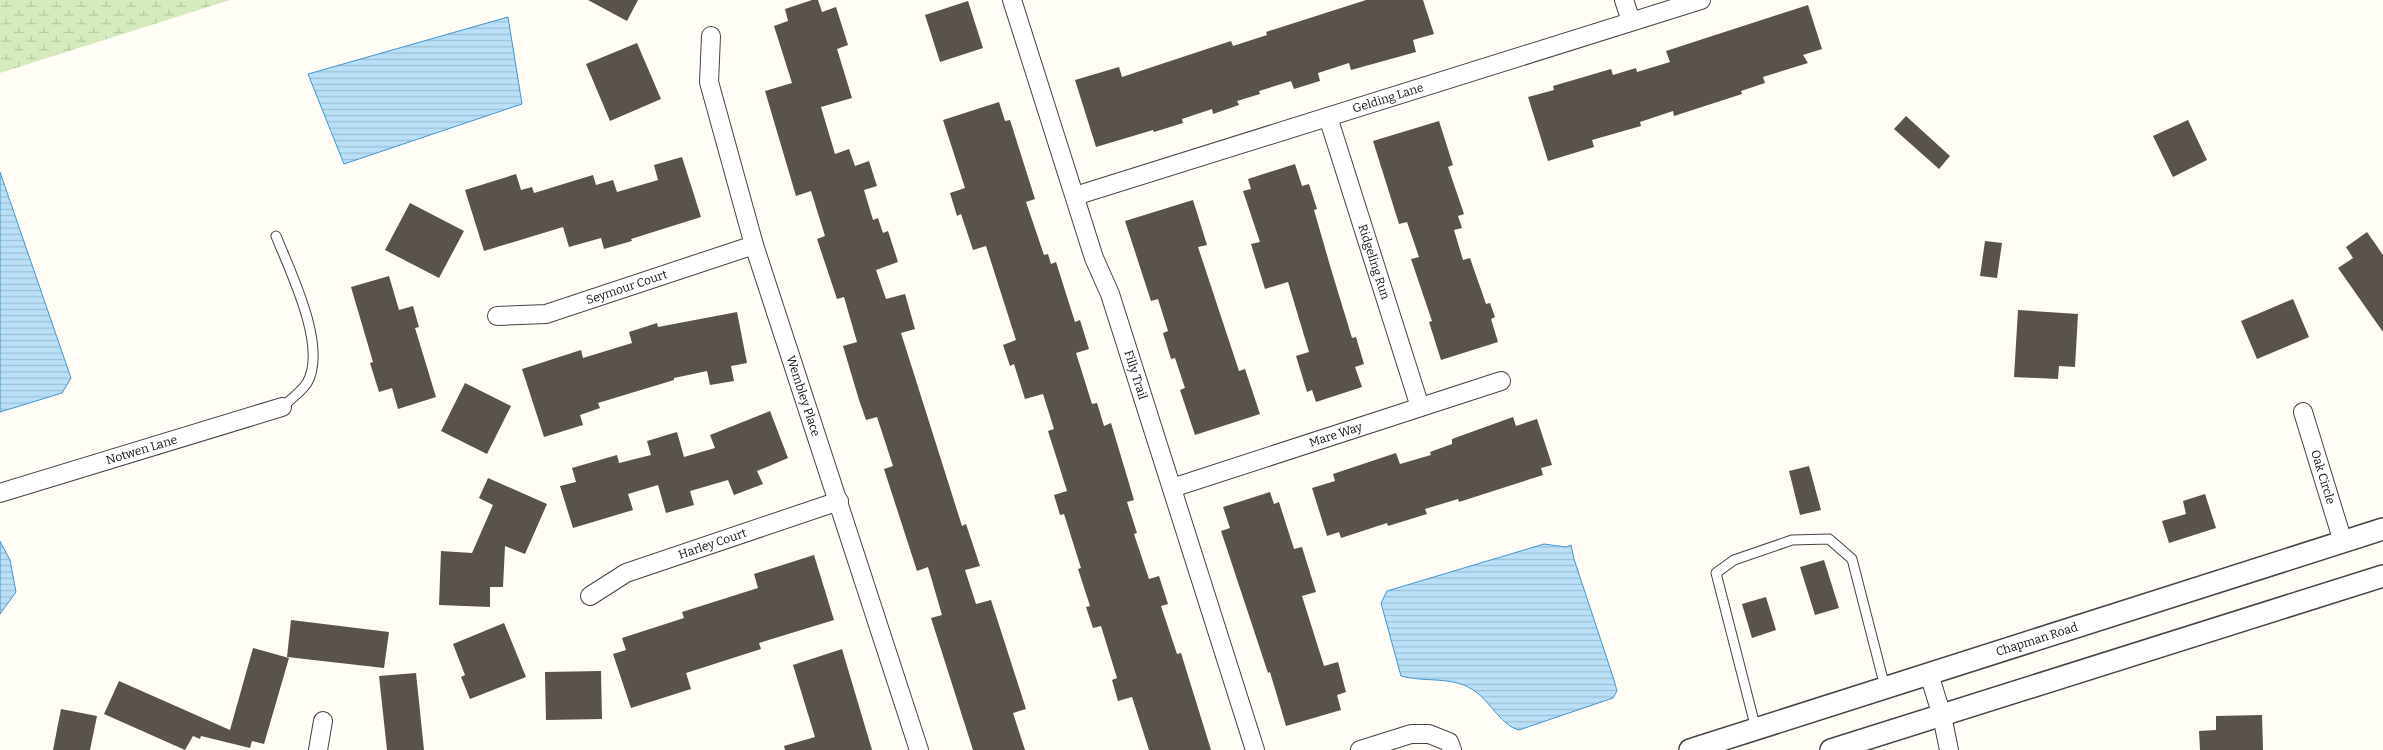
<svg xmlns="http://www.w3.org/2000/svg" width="2383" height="750" font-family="Bitter,serif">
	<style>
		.wetland { fill: url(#wetland-marsh) }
		.water { fill: url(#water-rules); stroke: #3f96cf }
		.building { fill: #5a524d }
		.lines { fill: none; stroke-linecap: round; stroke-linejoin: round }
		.service-casing { stroke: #444; stroke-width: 11 }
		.minor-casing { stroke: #444; stroke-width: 20 }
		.tertiary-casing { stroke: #444; stroke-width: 24 }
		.service { stroke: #fff; stroke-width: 9 }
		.minor { stroke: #fff; stroke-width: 18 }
		.tertiary { stroke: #fff; stroke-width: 21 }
		.labels { text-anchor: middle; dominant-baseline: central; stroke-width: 5; stroke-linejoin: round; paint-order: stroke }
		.street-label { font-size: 12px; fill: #111; stroke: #fff }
	</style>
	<defs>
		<pattern id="wetland-marsh" width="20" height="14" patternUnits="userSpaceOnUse" patternTransform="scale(1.25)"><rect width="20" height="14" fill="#d5ebbd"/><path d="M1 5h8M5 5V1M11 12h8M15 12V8" fill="none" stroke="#b6c8a1"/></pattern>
		<pattern id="water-rules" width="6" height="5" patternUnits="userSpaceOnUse" patternTransform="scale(1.25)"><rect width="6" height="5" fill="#b9e0f7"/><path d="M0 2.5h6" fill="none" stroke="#9ebfd3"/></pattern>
	</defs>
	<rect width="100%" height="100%" fill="#fffdf5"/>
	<path class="wetland" d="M 0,0 L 230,0 L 0,73 Z"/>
	<path class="water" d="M 508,17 L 522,104 L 344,164 L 308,74 Z
		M 0,172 L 71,378 L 62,393 L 0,412 Z
		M 0,541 L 10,560 L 16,592 L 0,614 Z
		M 1544,544 L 1566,547 L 1571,545 L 1574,559 L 1614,680 L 1617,691 L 1613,698 L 1519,730 C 1502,726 1491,703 1476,692 C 1454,675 1426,683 1401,676 L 1381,603 L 1387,591 Z"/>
	<path class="building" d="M 588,0 L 638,0 L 627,21 Z
		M 812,0 L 818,0 L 822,12 L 836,7 L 848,45 L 837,49 L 852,98 L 821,107 L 835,154 L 849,149 L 855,166 L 869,161 L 877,186 L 864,190 L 873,220 L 878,218 L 883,233 L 888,231 L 898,262 L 876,270 L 886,299 L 905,294 L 915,329 L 901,333 L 962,526 L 966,524 L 980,566 L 965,570 L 976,604 L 991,600 L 1026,709 L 1013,713 L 1025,750 L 973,750 L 931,618 L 942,615 L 928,567 L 917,571 L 884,469 L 893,466 L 877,417 L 866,420 L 859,400 L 843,346 L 857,342 L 844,297 L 837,299 L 817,239 L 825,236 L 811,191 L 796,196 L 765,91 L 792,83 L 774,26 L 788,21 L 785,9 Z
		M 1366,0 L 1423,0 L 1434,34 L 1413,40 L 1416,52 L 1351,70 L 1349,63 L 1318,73 L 1320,81 L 1294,89 L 1291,81 L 1259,91 L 1260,94 L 1237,101 L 1239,105 L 1213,114 L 1212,109 L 1182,119 L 1183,123 L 1154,132 L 1153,130 L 1096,147 L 1075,80 L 1119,67 L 1122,77 L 1231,41 L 1233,46 L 1267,35 L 1266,32 Z
		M 968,1 L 983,48 L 940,62 L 925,15 Z
		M 1808,5 L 1822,49 L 1803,55 L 1808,63 L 1763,77 L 1765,83 L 1741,91 L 1742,94 L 1674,116 L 1673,111 L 1640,122 L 1641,126 L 1592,140 L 1594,147 L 1548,161 L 1528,97 L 1554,90 L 1553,86 L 1611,69 L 1613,75 L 1636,68 L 1637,72 L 1670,62 L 1666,51 Z
		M 637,43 L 661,99 L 610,121 L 586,64 Z
		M 999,102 L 1005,121 L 1010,120 L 1035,199 L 1026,202 L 1044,255 L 1048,254 L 1051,264 L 1056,262 L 1075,322 L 1080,320 L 1089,349 L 1076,353 L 1092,404 L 1097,403 L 1104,426 L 1111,423 L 1134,500 L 1127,502 L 1137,533 L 1134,534 L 1149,579 L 1159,576 L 1168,604 L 1161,606 L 1177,654 L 1181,653 L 1211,750 L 1149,750 L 1132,697 L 1118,701 L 1112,680 L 1117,678 L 1101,626 L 1093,628 L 1086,607 L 1090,606 L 1078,569 L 1081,568 L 1064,514 L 1060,515 L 1054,495 L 1067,491 L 1048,431 L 1054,429 L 1043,394 L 1025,399 L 1014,364 L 1010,366 L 1003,345 L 1016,340 L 986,246 L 973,250 L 961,214 L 957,216 L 950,193 L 965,188 L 943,120 Z
		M 1906,116 L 1950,156 L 1939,169 L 1894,129 Z
		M 2188,120 L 2207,160 L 2173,177 L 2153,136 Z
		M 1439,121 L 1453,165 L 1448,167 L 1464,214 L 1458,216 L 1462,228 L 1454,230 L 1463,260 L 1470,258 L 1486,304 L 1490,303 L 1495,317 L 1491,319 L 1498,342 L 1441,360 L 1429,322 L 1432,321 L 1411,259 L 1419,257 L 1407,222 L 1399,224 L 1373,141 Z
		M 682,157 L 701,217 L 631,239 L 632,241 L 604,249 L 601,238 L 569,247 L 563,227 L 484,251 L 465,190 L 516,174 L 521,190 L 532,187 L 534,193 L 593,175 L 596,185 L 613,180 L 617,192 L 658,180 L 654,165 Z
		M 1295,164 L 1302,186 L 1309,184 L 1317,209 L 1314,210 L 1331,269 L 1352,338 L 1356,337 L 1364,364 L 1355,367 L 1362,387 L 1316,402 L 1312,390 L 1307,392 L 1296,356 L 1309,352 L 1288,282 L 1265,289 L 1251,244 L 1260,242 L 1243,191 L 1251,189 L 1248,179 Z
		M 1193,200 L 1207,245 L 1198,247 L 1239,371 L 1245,369 L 1260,414 L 1195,435 L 1180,390 L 1185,388 L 1175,358 L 1171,359 L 1163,333 L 1168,331 L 1158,299 L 1151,301 L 1125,221 Z
		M 410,203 L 464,231 L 439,278 L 385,250 Z
		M 2367,232 L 2383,255 L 2383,332 L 2338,268 L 2353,258 L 2346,247 Z
		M 1985,241 L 2002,243 L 1997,278 L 1980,276 Z
		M 389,276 L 399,310 L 413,306 L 419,327 L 415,328 L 436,397 L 398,409 L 392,388 L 379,392 L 370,363 L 373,362 L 351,287 Z
		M 2293,299 L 2309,337 L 2257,359 L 2241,321 Z
		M 2018,310 L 2078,314 L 2075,367 L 2059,366 L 2058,379 L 2014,377 Z
		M 737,312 L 747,363 L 731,366 L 734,381 L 710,385 L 707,371 L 674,378 L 674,380 L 598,403 L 600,408 L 580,415 L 583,425 L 544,437 L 522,369 L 581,350 L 583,358 L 632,343 L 629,332 L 657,323 L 658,327 Z
		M 465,383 L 511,406 L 487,454 L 441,431 Z
		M 770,411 L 788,458 L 757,471 L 763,484 L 734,495 L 728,480 L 690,491 L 694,505 L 666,513 L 658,485 L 628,494 L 633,510 L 573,528 L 560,486 L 576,482 L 572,468 L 617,455 L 619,463 L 651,455 L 647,441 L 677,432 L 684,457 L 715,448 L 710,435 Z
		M 1513,417 L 1516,426 L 1537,419 L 1552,465 L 1541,468 L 1543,475 L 1459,502 L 1458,499 L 1425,509 L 1427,514 L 1388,526 L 1387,523 L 1341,538 L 1339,532 L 1327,536 L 1312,488 L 1335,481 L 1333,474 L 1396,453 L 1400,464 L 1431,455 L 1430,452 L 1452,444 L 1452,439 Z
		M 1809,466 L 1821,510 L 1800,515 L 1789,471 Z
		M 488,478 L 547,504 L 525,554 L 505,546 L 503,587 L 490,587 L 490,607 L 439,605 L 441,551 L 472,553 L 493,505 L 479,498 Z
		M 1270,492 L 1274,504 L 1279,502 L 1294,549 L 1302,547 L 1316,592 L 1302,596 L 1324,666 L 1338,662 L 1346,692 L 1337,695 L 1341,710 L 1286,726 L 1270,672 L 1268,673 L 1221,531 L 1230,528 L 1223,507 Z
		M 2205,494 L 2216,528 L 2169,543 L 2162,521 L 2186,514 L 2183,501 Z
		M 814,555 L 834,620 L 759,643 L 761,649 L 686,673 L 691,689 L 631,708 L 613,654 L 626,650 L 622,638 L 684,618 L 682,612 L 758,588 L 754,574 Z
		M 1824,560 L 1839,608 L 1815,615 L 1800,567 Z
		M 1766,597 L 1776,630 L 1752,638 L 1742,604 Z
		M 291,620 L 389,632 L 384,668 L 287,657 Z
		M 504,623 L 526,677 L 470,699 L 461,677 L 465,675 L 453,644 Z
		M 253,648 L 289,658 L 264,744 L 252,741 L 250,748 L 201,736 L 200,739 L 193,736 L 185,750 L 104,714 L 119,681 L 230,730 Z
		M 842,649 L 872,750 L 785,750 L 784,746 L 815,737 L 793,665 Z
		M 601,671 L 602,719 L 546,720 L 545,672 Z
		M 416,673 L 424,750 L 387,750 L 379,676 Z
		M 61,709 L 97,716 L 90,750 L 53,750 Z
		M 2262,715 L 2263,750 L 2200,750 L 2199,731 L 2216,730 L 2216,716 Z"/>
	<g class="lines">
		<g class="service-casing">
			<path id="service" d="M 276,236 C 290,271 328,347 307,383 C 301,392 290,400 282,407
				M 1756,729 L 1716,573 L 1734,560 L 1792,540 L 1829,539 L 1852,559 L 1885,687"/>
		</g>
		<g class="minor-casing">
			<g id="minor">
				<path id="s1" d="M 1012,0 L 1094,258 L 1110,294 L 1255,750"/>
				<path d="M 1624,0 L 1631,21"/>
				<path id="s2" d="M 711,36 L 709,82 L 754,245 L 919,750"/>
				<path id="s3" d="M 1328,117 L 1420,407"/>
				<path id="s4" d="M 1075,196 L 1701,0"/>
				<path id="s5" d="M 497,316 L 546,314 L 754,245"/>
				<path id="s6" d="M 2303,412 L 2343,542"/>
				<path id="s7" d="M 1172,488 L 1501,381"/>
				<path id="s8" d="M 0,493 L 282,407"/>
				<path id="s9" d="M 590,596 L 626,573 L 839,501"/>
				<path d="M 1929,674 L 1942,716 L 1949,750"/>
				<path d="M 318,750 L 323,721"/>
				<path d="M 1360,750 L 1411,734 L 1429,734 L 1449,742 L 1452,750"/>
			</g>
		</g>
		<g class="tertiary-casing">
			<g id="tertiary">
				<path id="s10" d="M 1690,750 L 2383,529"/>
				<path d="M 1831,750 L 2383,576"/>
			</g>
		</g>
		<use href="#service" class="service"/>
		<use href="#minor" class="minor"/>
		<use href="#tertiary" class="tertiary"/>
	</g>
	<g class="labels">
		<g class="street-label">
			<text stroke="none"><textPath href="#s4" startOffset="328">Gelding Lane</textPath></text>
			<text stroke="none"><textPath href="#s3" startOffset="152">Ridgeling Run</textPath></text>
			<text stroke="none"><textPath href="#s5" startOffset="134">Seymour Court</textPath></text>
			<text stroke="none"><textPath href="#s1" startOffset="395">Filly Trail</textPath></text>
			<text stroke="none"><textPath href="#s2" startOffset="374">Wembley Place</textPath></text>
			<text stroke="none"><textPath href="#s7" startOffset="172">Mare Way</textPath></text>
			<text stroke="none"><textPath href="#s8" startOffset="148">Notwen Lane</textPath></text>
			<text stroke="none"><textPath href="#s6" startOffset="68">Oak Circle</textPath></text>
			<text stroke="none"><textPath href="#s9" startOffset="134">Harley Court</textPath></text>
			<text stroke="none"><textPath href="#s10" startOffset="364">Chapman Road</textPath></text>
		</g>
	</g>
</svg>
